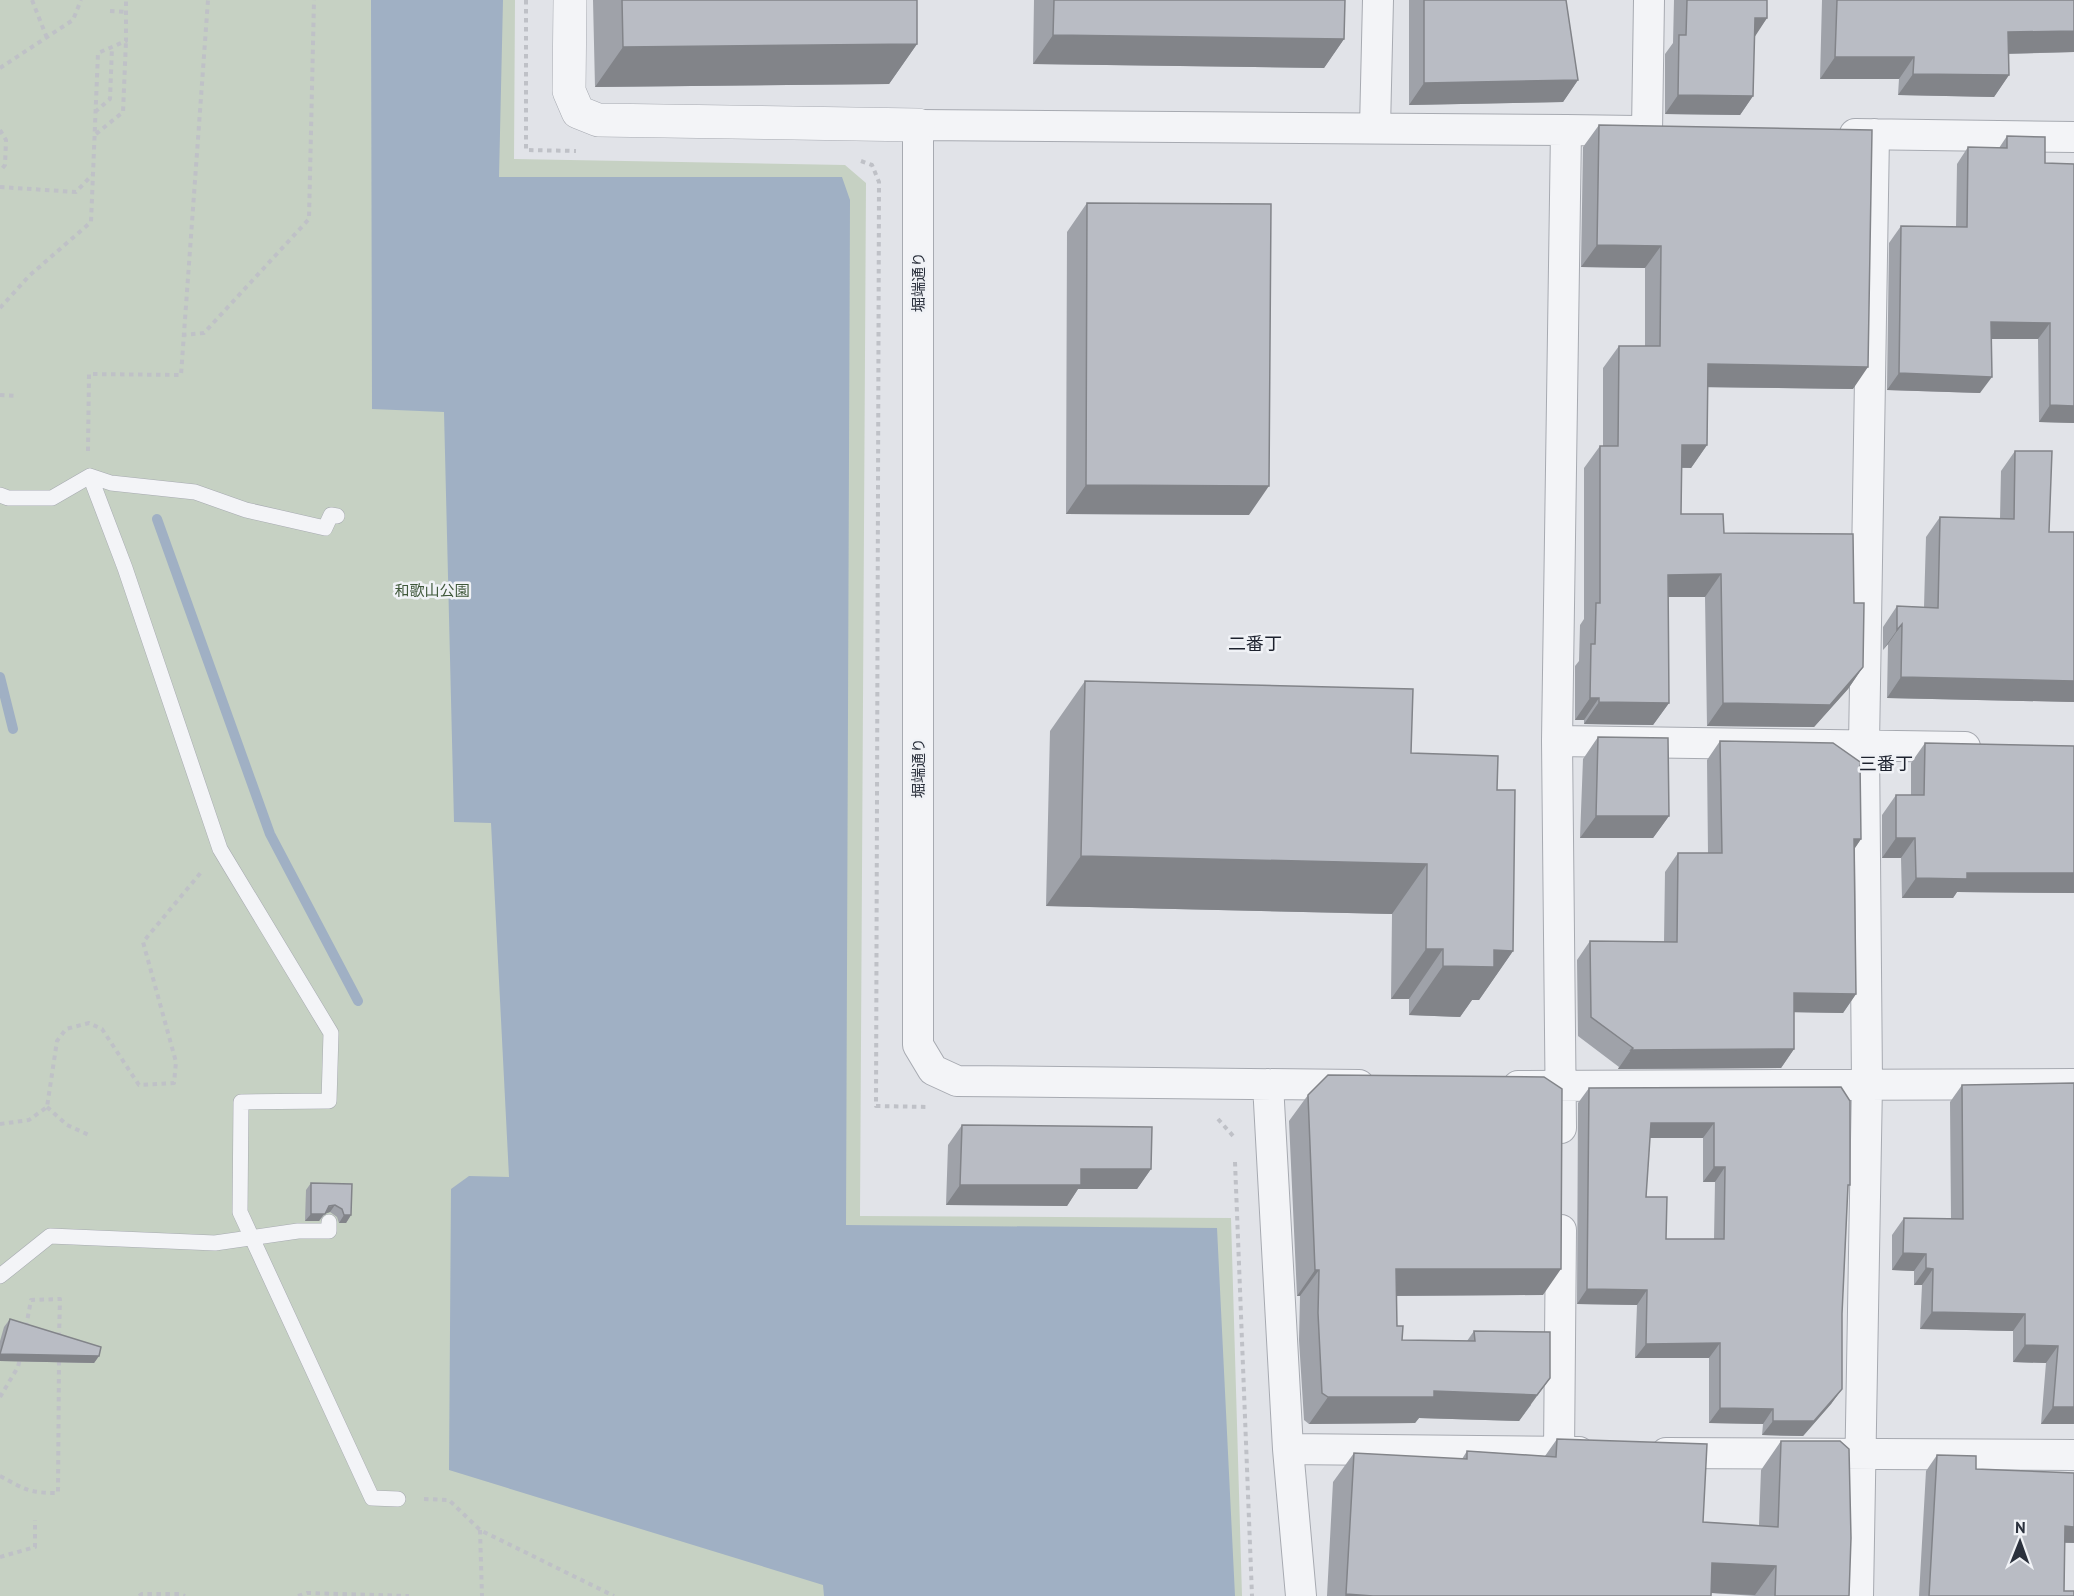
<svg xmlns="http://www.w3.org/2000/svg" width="2074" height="1596" font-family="'PT Sans','Noto Sans JP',sans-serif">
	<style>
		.green { fill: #c6d1c3 }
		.water { fill: #a0b0c4 }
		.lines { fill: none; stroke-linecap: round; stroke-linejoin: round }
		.stream { stroke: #a0b0c4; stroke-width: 10 }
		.service-casing { stroke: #a7aab1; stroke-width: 16 }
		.minor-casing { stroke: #a7aab1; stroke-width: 32 }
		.tertiary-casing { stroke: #a7aab1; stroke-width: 34 }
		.path { stroke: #bfc1c7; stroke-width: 4; stroke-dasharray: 4.5 4.5; stroke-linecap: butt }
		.service { stroke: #f3f4f7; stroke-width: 15 }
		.minor { stroke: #f3f4f7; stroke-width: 30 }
		.tertiary { stroke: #f3f4f7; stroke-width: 33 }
		.wall { fill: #9fa2a9; fill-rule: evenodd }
		.shaded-wall { fill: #828489 }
		.building { fill: #b9bcc4; stroke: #828489; stroke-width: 1.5; fill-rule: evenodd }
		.labels { text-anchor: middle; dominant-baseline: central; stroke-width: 5; stroke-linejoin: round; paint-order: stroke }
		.street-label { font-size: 15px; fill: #2b313d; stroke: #f0f2f6 }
		.park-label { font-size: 15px; fill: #3f583a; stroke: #f0f2f6 }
		.quarter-label { font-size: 18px; fill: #1d222e; stroke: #f0f2f6 }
	</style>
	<rect width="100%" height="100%" fill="#e1e3e8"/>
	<path class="green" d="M 0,0 L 515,0 L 514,159 L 845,165 L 866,183 L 860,1216 L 1231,1218 L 1242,1596 L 0,1596 Z"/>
	<path class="water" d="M 371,0 L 503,0 L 499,177 L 842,177 L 850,200 L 846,1225 L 1217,1228 L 1235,1596 L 824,1596 L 823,1585 L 449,1470 L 451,1189 L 469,1176 L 509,1177 L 491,823 L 454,822 L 444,412 L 372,409 Z"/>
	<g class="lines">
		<path class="stream" d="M 157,519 L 270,834 L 358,1001
			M 0,677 L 13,729"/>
		<g class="service-casing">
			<path id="service" d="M 90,476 L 125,568 L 220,849 L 331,1033 L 329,1101 L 241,1102 L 240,1212 L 372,1498 L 398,1499
				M 0,495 L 8,498 L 52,498 L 90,476 L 111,483 L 195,492 L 246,510 L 325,528 L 331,515 L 337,516
				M 0,1276 L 50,1236 L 215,1243 L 298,1231 L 329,1231 L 329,1222"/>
		</g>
		<g class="minor-casing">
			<path id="minor" d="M 1375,128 L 1378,0
				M 1566,130 L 1636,131
				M 1647,131 L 1649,0
				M 1855,134 L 2074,137
				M 1557,741 L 1965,747
				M 1268,1084 L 1288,1449 L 1301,1596
				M 1359,1085 L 957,1081 L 933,1070 L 918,1045 L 918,125 L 1566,130 L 1557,741 L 1561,1128
				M 1518,1086 L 2074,1084
				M 1288,1449 L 1579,1452
				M 1559,1452 L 1561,1230
				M 1666,1453 L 2074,1455
				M 1858,1596 L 1867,1083 L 1864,745 L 1874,134"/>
		</g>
		<g class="tertiary-casing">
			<path id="tertiary" d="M 570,0 L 569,91 L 578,112 L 598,120 L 918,125"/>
		</g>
		<path class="path" d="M 32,0 L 47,38
			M 526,0 L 526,150 L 576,151
			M 110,11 L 126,12
			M 0,68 L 73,20 L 81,0
			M 95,112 L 110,99 L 112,47
			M 0,130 L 6,140 L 5,165 L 0,171
			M 96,134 L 123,112 L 126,41
			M 861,161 L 872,165 L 879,182 L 876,1106 L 929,1107
			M 0,187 L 76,192 L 93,174
			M 0,308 L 29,276 L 91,222 L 98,53 L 126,41 L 126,0
			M 182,335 L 204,333 L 309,219 L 314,0
			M 0,395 L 18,396
			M 88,451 L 89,374 L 181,375 L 208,0
			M 47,1107 L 67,1125 L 91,1136
			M 1218,1119 L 1234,1137
			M 0,1124 L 29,1120 L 47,1107 L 57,1041 L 66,1029 L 89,1023 L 102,1029 L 139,1085 L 174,1083 L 176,1062 L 143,942 L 203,870
			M 1235,1162 L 1252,1596
			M 26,1327 L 31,1300 L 60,1299 L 59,1338
			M 0,1397 L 18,1367 L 20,1358
			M 0,1476 C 25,1489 27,1493 58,1493 L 59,1360
			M 424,1499 L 449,1500 L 480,1530 L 614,1596
			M 480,1530 L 482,1596
			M 0,1557 L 35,1547 L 35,1520
			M 139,1596 L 142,1594 L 180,1594 L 185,1596
			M 298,1596 L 307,1593 L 409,1596"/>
		<use href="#service" class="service"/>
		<use href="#minor" class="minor"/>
		<use href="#tertiary" class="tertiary"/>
	</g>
	<path class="wall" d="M 593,0 L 917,0 L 917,44 L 889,84 L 595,87 Z
		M 1034,0 L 1345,0 L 1344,39 L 1324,68 L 1033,64 Z
		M 1409,0 L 1566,0 L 1578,80 L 1563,102 L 1409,105 Z
		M 1674,0 L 1767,0 L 1767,18 L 1754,36 L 1753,96 L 1740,115 L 1665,114 L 1665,54 L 1673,43 Z
		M 1822,0 L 2074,0 L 2074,52 L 2009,54 L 2009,75 L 1994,97 L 1898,95 L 1899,79 L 1820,79 Z
		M 1599,125 L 1853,389 L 1708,387 L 1707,445 L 1691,468 L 1682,468 L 1681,514 L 1724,533 L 1854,603 L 1863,667 L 1848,689 L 1814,727 L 1707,726 L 1705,597 L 1668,597 L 1669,703 L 1653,725 L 1584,724 L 1584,720 L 1575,720 L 1575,666 L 1579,661 L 1580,625 L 1584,619 L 1584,468 L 1600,446 L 1603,446 L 1603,368 L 1619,346 L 1645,346 L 1645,268 L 1581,267 L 1583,147 Z
		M 2007,136 L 2045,163 L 2074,164 L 2074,423 L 2039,422 L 2038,339 L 1992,339 L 1980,393 L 1887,390 L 1889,243 L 1901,226 L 1956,227 L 1957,164 L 1968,147 L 1999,148 Z
		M 1087,203 L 1249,515 L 1066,514 L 1067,232 Z
		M 2015,451 L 2049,532 L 2074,532 L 2074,702 L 1887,698 L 1888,644 L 1883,650 L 1883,627 L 1897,606 L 1924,607 L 1926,537 L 1940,517 L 2000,519 L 2001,471 Z
		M 1085,681 L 1411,753 L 1497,790 L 1513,951 L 1479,1000 L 1472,1000 L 1460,1017 L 1409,1015 L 1409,999 L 1391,999 L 1392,914 L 1046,906 L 1050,731 Z
		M 1598,737 L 1669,816 L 1653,838 L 1580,838 L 1583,759 Z
		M 1720,741 L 1861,839 L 1855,848 L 1856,994 L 1843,1013 L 1794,1012 L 1794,1049 L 1781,1068 L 1618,1069 L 1619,1067 L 1578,1036 L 1577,960 L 1590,941 L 1664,942 L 1665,872 L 1678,853 L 1708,853 L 1707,760 Z
		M 1925,743 L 2074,746 L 2074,893 L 1957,892 L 1953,898 L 1902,898 L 1901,858 L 1882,858 L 1882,815 L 1896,795 L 1911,795 L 1911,763 Z
		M 2074,1083 L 2074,1424 L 2041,1424 L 2046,1363 L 2013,1362 L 2013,1331 L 1920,1329 L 1922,1285 L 1914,1285 L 1914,1271 L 1892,1270 L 1892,1235 L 1904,1218 L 1951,1219 L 1950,1102 L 1962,1085 Z
		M 1841,1087 L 1848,1188 L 1842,1314 L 1842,1389 L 1831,1404 L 1803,1436 L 1762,1435 L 1763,1424 L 1709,1423 L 1709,1358 L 1635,1358 L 1637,1305 L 1577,1304 L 1578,1103 L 1589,1088 ZM 1650,1138 L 1703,1138 L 1703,1182 L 1715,1182 L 1714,1239 L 1666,1239 L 1646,1197 Z
		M 1308,1095 L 1543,1295 L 1396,1296 L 1397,1326 L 1402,1340 L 1467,1341 L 1474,1331 L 1531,1405 L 1519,1421 L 1419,1418 L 1415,1423 L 1309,1424 L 1304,1420 L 1299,1340 L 1300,1296 L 1297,1296 L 1289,1121 Z
		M 962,1125 L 1151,1169 L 1137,1189 L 1078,1189 L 1067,1206 L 946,1205 L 948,1145 Z
		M 311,1183 L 351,1215 L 346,1223 L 339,1223 L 337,1217 L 330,1212 L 325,1214 L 319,1221 L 305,1221 L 306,1190 Z
		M 10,1319 L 99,1356 L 94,1363 L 0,1361 L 0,1341 L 4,1327 Z
		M 1557,1439 L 1703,1522 L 1759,1525 L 1761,1470 L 1781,1441 L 1849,1596 L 1755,1596 L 1711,1593 L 1711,1596 L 1327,1596 L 1333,1482 L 1354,1453 L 1462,1459 L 1467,1451 L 1545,1456 Z
		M 1937,1455 L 1976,1469 L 2074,1543 L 2065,1543 L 2064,1591 L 2074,1596 L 1919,1596 L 1926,1471 Z"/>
	<path class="shaded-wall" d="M 1755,18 L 1767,18 L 1754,38 Z
		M 2074,31 L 2074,52 L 1993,54 L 2008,32 Z
		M 1053,35 L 1344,39 L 1324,68 L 1033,64 Z
		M 917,44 L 889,84 L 595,87 L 623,47 Z
		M 1835,57 L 1914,57 L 1899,79 L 1820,79 Z
		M 1913,74 L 2009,75 L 1994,97 L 1898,95 Z
		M 1578,80 L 1563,102 L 1409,105 L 1424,83 Z
		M 1678,95 L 1753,96 L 1740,115 L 1665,114 Z
		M 1597,245 L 1661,246 L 1645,268 L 1581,267 Z
		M 1991,322 L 2050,323 L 2038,339 L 1980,339 Z
		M 1708,364 L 1868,367 L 1853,389 L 1692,387 Z
		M 1899,373 L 1992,377 L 1980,393 L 1887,390 Z
		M 2050,405 L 2074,406 L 2074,423 L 2039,422 Z
		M 1682,445 L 1707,445 L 1691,468 L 1666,467 Z
		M 1086,485 L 1269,486 L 1249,515 L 1066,514 Z
		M 1721,574 L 1705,597 L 1653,597 L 1668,575 Z
		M 1902,624 L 1888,644 L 1883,650 L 1897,630 Z
		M 1863,667 L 1848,689 L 1814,727 L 1707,726 L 1723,703 Z
		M 1901,677 L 2074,681 L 2074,702 L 1887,698 Z
		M 1590,698 L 1599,698 L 1584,720 L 1575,720 Z
		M 1599,702 L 1669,703 L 1653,725 L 1584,724 Z
		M 1596,816 L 1669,816 L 1653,838 L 1580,838 Z
		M 1896,838 L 1915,838 L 1901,858 L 1882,858 Z
		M 1854,839 L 1861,839 L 1848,858 Z
		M 1081,856 L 1427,864 L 1392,914 L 1046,906 Z
		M 1967,873 L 2074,873 L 2074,893 L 1957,892 L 1953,898 L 1902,898 L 1916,878 Z
		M 1426,949 L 1443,949 L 1409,999 L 1391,999 Z
		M 1494,950 L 1513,951 L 1479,1000 L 1472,1000 L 1460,1017 L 1409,1015 L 1443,966 Z
		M 1794,993 L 1856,994 L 1843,1013 L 1781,1012 Z
		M 1794,1049 L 1781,1068 L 1618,1069 L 1631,1050 Z
		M 1651,1123 L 1714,1123 L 1703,1138 L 1641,1138 Z
		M 1714,1167 L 1725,1167 L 1715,1182 L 1703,1182 Z
		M 1081,1169 L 1151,1169 L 1137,1189 L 1078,1189 L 1067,1206 L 946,1205 L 960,1185 Z
		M 335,1205 L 330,1212 L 324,1214 L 319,1221 L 305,1221 L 311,1214 Z
		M 344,1215 L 351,1215 L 346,1223 L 339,1223 Z
		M 1903,1253 L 1926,1254 L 1914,1271 L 1892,1270 Z
		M 1926,1268 L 1933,1269 L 1922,1285 L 1914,1285 Z
		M 1396,1269 L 1561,1269 L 1543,1295 L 1377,1296 Z
		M 1315,1270 L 1319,1270 L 1300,1296 L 1297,1296 Z
		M 1587,1289 L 1647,1290 L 1637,1305 L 1577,1304 Z
		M 1932,1312 L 2025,1314 L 2013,1331 L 1920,1329 Z
		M 1720,1343 L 1709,1358 L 1635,1358 L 1646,1344 Z
		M 2025,1345 L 2058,1346 L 2046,1363 L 2013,1362 Z
		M 0,1354 L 99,1356 L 94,1363 L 0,1361 Z
		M 1550,1378 L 1519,1421 L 1419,1418 L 1415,1423 L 1309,1424 L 1328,1397 L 1434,1391 Z
		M 1842,1389 L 1831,1404 L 1803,1436 L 1762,1435 L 1773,1421 Z
		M 2053,1407 L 2074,1407 L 2074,1424 L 2041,1424 Z
		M 1720,1408 L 1773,1409 L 1763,1424 L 1709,1423 Z
		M 2065,1526 L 2074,1527 L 2074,1543 L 2054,1542 Z
		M 1712,1563 L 1776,1566 L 1755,1595 L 1692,1592 Z
		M 1346,1594 L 1373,1596 L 1345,1596 Z"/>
	<path class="building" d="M 622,0 L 917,0 L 917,44 L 623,47 Z
		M 1054,0 L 1345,0 L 1344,39 L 1053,35 Z
		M 1424,0 L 1566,0 L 1578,80 L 1424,83 Z
		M 1687,0 L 1767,0 L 1767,18 L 1755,18 L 1753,96 L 1678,95 L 1679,35 L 1686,35 Z
		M 1837,0 L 2074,0 L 2074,31 L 2008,32 L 2009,75 L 1913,74 L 1914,57 L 1835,57 Z
		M 1599,125 L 1872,130 L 1868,367 L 1708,364 L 1707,445 L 1682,445 L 1681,514 L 1723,514 L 1724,533 L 1853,534 L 1854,603 L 1864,603 L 1863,667 L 1830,705 L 1723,703 L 1721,574 L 1668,575 L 1669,703 L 1599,702 L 1599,698 L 1590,698 L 1591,644 L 1595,644 L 1596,603 L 1600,603 L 1600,446 L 1618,446 L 1619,346 L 1660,346 L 1661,246 L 1597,245 Z
		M 2007,136 L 2045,137 L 2045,163 L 2074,164 L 2074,406 L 2050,405 L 2050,323 L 1991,322 L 1992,377 L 1899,373 L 1901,226 L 1967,227 L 1968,147 L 2007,148 Z
		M 1087,203 L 1271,204 L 1269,486 L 1086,485 Z
		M 2015,451 L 2052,451 L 2049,532 L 2074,532 L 2074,681 L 1901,677 L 1902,624 L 1897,630 L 1897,606 L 1938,608 L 1940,517 L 2014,519 Z
		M 1085,681 L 1413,689 L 1411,753 L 1498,756 L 1497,790 L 1515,790 L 1513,951 L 1494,950 L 1494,967 L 1443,966 L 1443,949 L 1426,949 L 1427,864 L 1081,856 Z
		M 1598,737 L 1668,738 L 1669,816 L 1596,816 Z
		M 1720,741 L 1833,743 L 1860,762 L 1861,839 L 1854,839 L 1856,994 L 1794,993 L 1794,1049 L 1631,1050 L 1633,1048 L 1591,1017 L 1590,941 L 1677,942 L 1678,853 L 1722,853 Z
		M 1925,743 L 2074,746 L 2074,873 L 1967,873 L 1967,879 L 1916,878 L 1915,838 L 1896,838 L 1896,795 L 1924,795 Z
		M 1328,1075 L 1544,1077 L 1562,1089 L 1561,1269 L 1396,1269 L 1397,1326 L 1403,1326 L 1402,1340 L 1475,1341 L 1474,1331 L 1550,1332 L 1550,1378 L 1537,1395 L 1434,1391 L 1434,1397 L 1328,1397 L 1322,1393 L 1318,1313 L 1319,1270 L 1315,1270 L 1308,1095 Z
		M 2074,1083 L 2074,1407 L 2053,1407 L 2058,1346 L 2025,1345 L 2025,1314 L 1932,1312 L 1933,1269 L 1926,1268 L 1926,1254 L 1903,1253 L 1904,1218 L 1963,1219 L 1962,1085 Z
		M 1841,1087 L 1850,1101 L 1850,1185 L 1848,1185 L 1842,1314 L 1842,1389 L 1814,1421 L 1773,1421 L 1773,1409 L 1720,1408 L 1720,1343 L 1646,1344 L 1647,1290 L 1587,1289 L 1589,1088 ZM 1651,1123 L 1714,1123 L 1714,1167 L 1725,1167 L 1724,1239 L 1666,1239 L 1667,1197 L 1646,1197 Z
		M 962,1125 L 1152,1127 L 1151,1169 L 1081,1169 L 1081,1185 L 960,1185 Z
		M 311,1183 L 352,1184 L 351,1215 L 344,1215 L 342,1209 L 335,1205 L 329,1206 L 325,1214 L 311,1214 Z
		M 10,1319 L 101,1347 L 99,1356 L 0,1354 Z
		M 1557,1439 L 1707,1444 L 1703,1522 L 1778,1527 L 1781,1441 L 1840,1441 L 1849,1449 L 1851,1538 L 1849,1596 L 1775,1596 L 1776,1566 L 1712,1563 L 1711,1596 L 1373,1596 L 1346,1594 L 1354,1453 L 1467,1459 L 1467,1451 L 1556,1457 Z
		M 1937,1455 L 1976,1456 L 1976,1469 L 2074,1473 L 2074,1527 L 2065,1526 L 2064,1591 L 2074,1591 L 2074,1596 L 1929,1596 Z"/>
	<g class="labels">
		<g class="street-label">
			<text transform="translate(918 282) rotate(-90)">堀端通り</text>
			<text transform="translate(918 768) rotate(-90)">堀端通り</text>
		</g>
		<g class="park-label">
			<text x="432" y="590">和歌山公園</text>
		</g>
		<g class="quarter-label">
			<text x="1255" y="643">二番丁</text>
			<text x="1886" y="763">三番丁</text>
		</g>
	</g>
	<g transform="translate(2020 1542) rotate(1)" stroke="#f0f2f6" stroke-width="4.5" paint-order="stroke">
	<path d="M0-4.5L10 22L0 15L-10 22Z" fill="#2b313d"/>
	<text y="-9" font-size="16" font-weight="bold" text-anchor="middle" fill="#2b313d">N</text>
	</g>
</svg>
